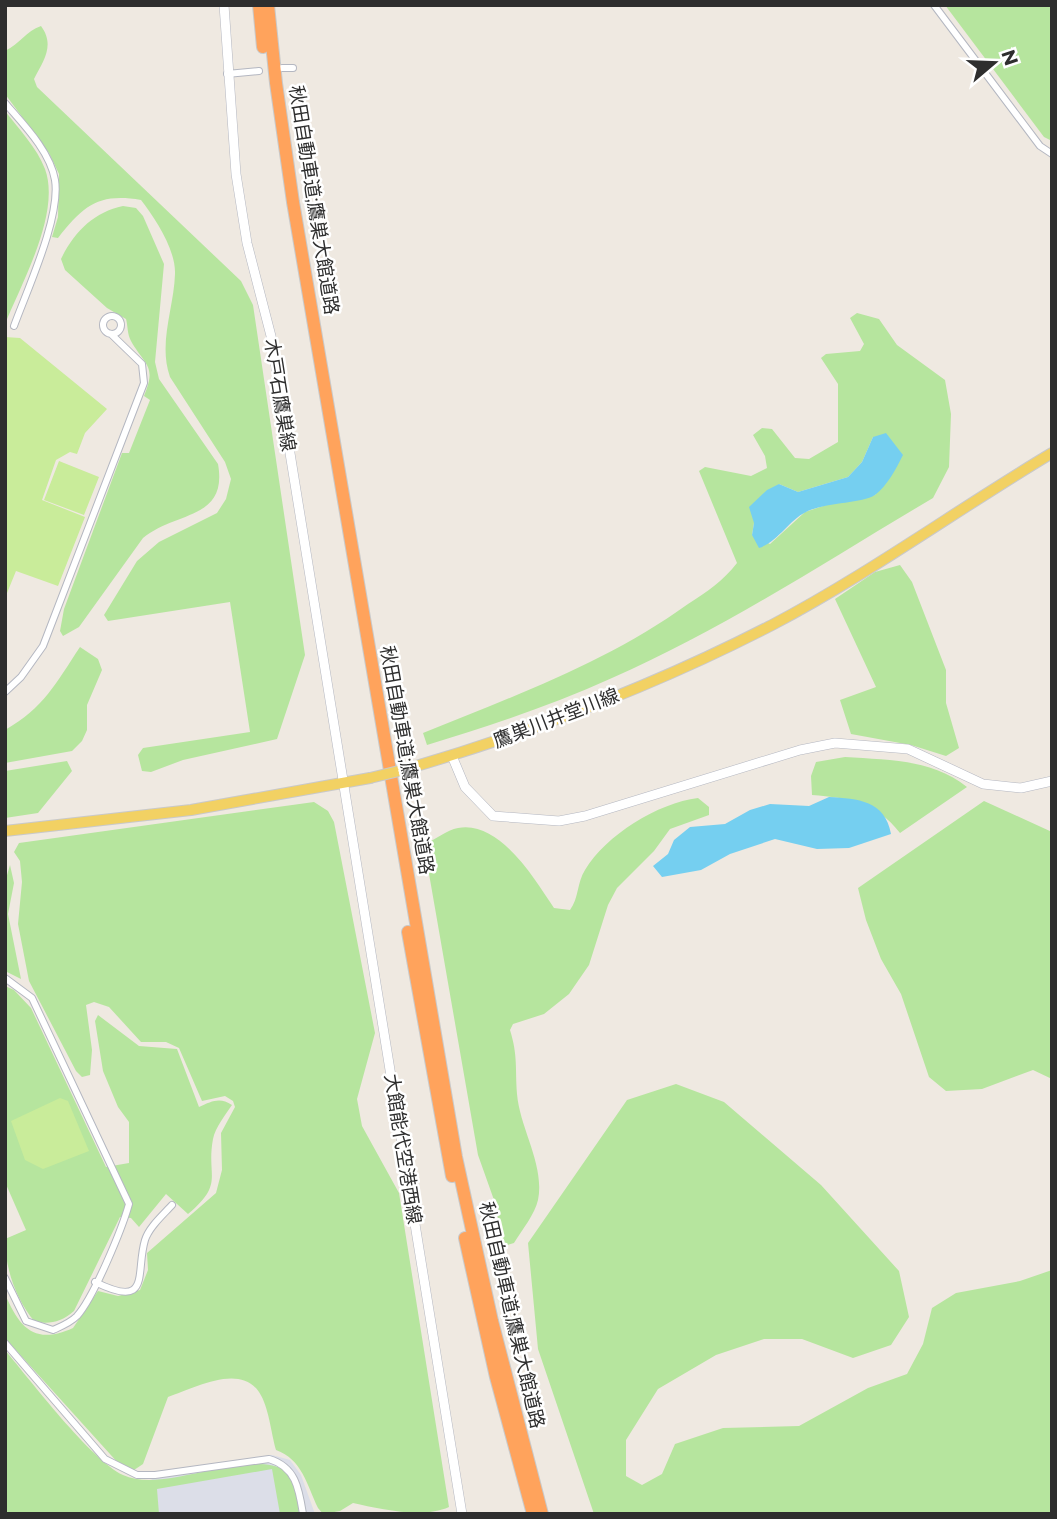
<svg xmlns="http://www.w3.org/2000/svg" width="1057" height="1519" font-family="Montserrat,'Noto Sans JP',sans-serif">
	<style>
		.airport { fill: #dcdee8 }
		.green { fill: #b6e59e; fill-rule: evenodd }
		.pitch { fill: #c9ec9a }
		.water { fill: #75cff0 }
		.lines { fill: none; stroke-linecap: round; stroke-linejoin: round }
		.street-casing { stroke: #b4b7c1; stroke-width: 8 }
		.secondary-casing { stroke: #b4b7c1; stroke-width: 10 }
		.primary-casing { stroke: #c9c9c9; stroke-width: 12 }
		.highway-casing { stroke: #c9c9c9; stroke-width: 14 }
		.street { stroke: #fff; stroke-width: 6 }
		.secondary { stroke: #fff; stroke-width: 9 }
		.primary { stroke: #f2d163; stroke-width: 10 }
		.highway { stroke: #ffa35c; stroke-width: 12 }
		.primary-bridge-casing { stroke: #c9c9c9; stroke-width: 12; stroke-linecap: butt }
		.primary-bridge { stroke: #f2d163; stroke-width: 10 }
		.labels { text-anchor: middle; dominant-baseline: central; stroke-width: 5; stroke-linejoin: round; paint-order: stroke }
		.street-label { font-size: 19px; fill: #2e2e2e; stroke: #fff }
	</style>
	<rect width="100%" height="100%" fill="#efe9e1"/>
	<path class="airport" d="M 272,1455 L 290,1460 L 301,1475 L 315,1514 L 155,1514 L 151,1473 Z"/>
	<path class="green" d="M 945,5 L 1052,5 L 1052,141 L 1044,137 Z
		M 41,26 C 55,45 44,60 34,79 L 37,87 L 241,281 L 253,305 L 305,655 L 277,739 L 183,760 L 151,772 L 142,771 L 138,755 L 143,748 L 250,732 L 230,602 L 108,621 L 104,615 L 137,561 L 159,542 L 217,513 L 226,499 L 231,479 L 225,462 L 170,377 C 158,343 174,308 175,274 C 176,250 155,218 141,200 C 99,193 84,205 58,238 L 52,237 L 58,217 L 59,174 L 49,153 L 5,94 L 5,51 C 20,44 26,31 41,26 Z
		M 5,111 C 19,129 37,148 45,169 C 61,213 22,282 5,324 Z
		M 123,206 L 136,208 L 143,216 L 164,264 L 155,362 L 159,379 L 218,464 C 228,520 176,511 143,538 L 79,627 L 63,636 L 60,631 L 64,609 L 122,453 L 129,453 L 150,400 L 144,396 C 157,365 145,366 131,341 C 127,334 128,326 126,319 L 107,308 L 65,270 L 61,259 C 74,232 94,212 123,206 Z
		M 857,313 L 879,319 L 897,345 L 945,380 L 951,414 L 949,467 L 933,498 C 828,560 724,629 612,678 C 552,705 490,726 427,745 L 423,733 C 514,696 608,662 688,604 C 707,592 723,581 737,563 L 699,471 L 705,467 L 751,476 L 767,468 L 765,456 L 753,435 L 762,428 L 772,429 L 795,458 L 809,459 L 838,442 L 838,384 L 821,358 L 826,354 L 860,351 L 864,344 L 850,318 ZM 873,437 L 884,481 L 875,495 L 835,502 L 805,512 L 770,544 L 752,535 L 754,523 L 779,484 L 798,492 L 848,477 L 862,462 Z
		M 900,565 L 912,582 L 946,670 L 946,703 L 959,748 L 946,756 L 911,745 L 851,734 L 840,700 L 876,687 L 835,599 L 875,572 Z
		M 80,647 L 98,659 L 102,670 L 87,705 L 87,730 L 82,741 L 72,751 L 5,763 L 5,730 C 44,708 56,683 80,647 Z
		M 845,757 C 888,760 932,759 967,787 L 900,833 C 876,802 849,798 812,795 L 811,776 L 816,762 Z
		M 67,761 L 72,771 L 38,813 L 5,818 L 5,771 Z
		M 698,798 L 709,807 L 709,815 L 670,829 L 654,851 L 617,888 L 608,905 L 589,965 L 569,994 L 544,1014 L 513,1024 L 510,1030 C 518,1056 515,1068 517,1094 C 520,1129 545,1165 538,1200 C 535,1214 522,1230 514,1243 L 504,1246 L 494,1200 L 478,1155 L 424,845 C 434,840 447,830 458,828 C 500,820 535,880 554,908 L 570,910 C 579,898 577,882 585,870 C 606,835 658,803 698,798 Z
		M 984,801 L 1052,832 L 1052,1079 L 1033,1070 L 982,1089 L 946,1091 L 929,1077 L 901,994 L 881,959 L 866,920 L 858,888 Z
		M 314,802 L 328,811 L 334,822 L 375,1033 L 357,1099 L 362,1126 L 399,1193 L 449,1507 C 423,1519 380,1509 353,1503 L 340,1511 L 323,1514 L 318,1508 C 307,1485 302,1459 276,1450 C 271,1433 269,1407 259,1392 C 239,1363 193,1389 168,1397 L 143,1464 L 134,1470 L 119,1464 L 5,1338 L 5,1294 C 20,1329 35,1345 73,1328 L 98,1291 L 118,1296 L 140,1290 L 148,1270 L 147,1253 L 216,1193 L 222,1170 L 221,1133 L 235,1107 L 233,1101 L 225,1096 L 202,1101 L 179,1048 L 166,1042 L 141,1042 L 109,1007 L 94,1002 L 86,1005 L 92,1050 L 90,1075 L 82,1077 L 76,1071 L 29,981 L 18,924 L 22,882 L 20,861 L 14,852 L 19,843 Z
		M 10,865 L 14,883 L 8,914 L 21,979 L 5,971 L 5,882 Z
		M 5,986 L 14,990 L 31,1008 L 106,1167 L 129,1163 L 129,1122 L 118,1107 L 103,1071 L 95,1021 L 98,1015 L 139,1046 L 177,1049 L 199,1107 C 212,1101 220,1097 232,1105 C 226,1114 215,1128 213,1139 C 206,1177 225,1183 188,1214 L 166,1194 L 139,1227 L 131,1218 L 120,1217 L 74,1311 C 61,1322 52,1324 35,1322 C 16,1300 5,1268 5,1239 L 26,1230 L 5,1182 Z
		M 676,1084 L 724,1102 L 821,1185 L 899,1271 L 909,1317 L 891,1345 L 853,1358 L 802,1339 L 764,1339 L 716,1355 L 658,1389 L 626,1440 L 626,1476 L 642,1485 L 662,1474 L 675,1444 L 723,1428 L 799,1426 L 868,1388 L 907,1374 L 923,1344 L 932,1308 L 956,1293 L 1020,1281 L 1052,1270 L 1052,1514 L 594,1514 L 538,1349 L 528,1243 L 627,1100 Z
		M 5,1350 C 30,1380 91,1460 123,1475 C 165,1495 244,1447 287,1471 L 296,1489 L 299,1514 L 280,1514 L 272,1469 L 157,1489 L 159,1514 L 5,1514 Z"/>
	<path class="pitch" d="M 5,337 L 20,338 L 107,409 L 85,433 L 77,454 L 70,452 L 56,460 L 42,500 L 85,517 L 58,586 L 16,571 L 5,598 Z
		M 59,461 L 99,477 L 84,515 L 44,500 Z
		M 60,1098 L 68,1101 L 89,1151 L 43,1169 L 25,1160 L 11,1121 Z"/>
	<path class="water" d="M 886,433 L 903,455 C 896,469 887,486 875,495 C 861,504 825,502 806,512 C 788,521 779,541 759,548 L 752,535 L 754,523 L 749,507 L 767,490 L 779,484 L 798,492 L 848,477 L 862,462 L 873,437 Z
		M 829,797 C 858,799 885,800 891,834 L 849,848 L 817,849 L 775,839 L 730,854 L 701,870 L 662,877 L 653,866 L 668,854 L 674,840 L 690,827 L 725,824 L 750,810 L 770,804 L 809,806 Z"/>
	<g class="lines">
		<g class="street-casing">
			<path id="street" d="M 934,5 L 1040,146 L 1052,154
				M 282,68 L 293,68
				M 227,74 L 259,71
				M 5,103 C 23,124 50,151 55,180 C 61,217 27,290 14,326
				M103 325a9 9 0 1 1 18 0a9 9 0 1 1-18 0Z
				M 5,692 L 21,677 L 43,646 L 144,383 L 142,364 L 111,334
				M 5,978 L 32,998 L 129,1204 C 122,1229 94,1297 77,1316 C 70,1323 62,1326 53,1330 L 26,1321 L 5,1278
				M 95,1282 C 152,1310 135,1273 145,1240 C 149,1227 163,1215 172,1205
				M 5,1343 L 105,1459 L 137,1475 L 155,1475 L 269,1459 C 296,1467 299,1489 303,1514"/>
		</g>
		<g class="secondary-casing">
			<path id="secondary" d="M 224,5 L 236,174 L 247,243 L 271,336 L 462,1514
				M 452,756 L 465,787 L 493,816 L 559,821 L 585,816 L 800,750 L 835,743 L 908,749 L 983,784 L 1021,788 L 1052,781"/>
		</g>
		<g class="primary-casing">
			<path id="primary" d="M 403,770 C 530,733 654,686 772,625 C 869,574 958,509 1052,453
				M 5,831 L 191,810 L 370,778"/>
		</g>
		<g class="highway-casing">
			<path id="highway" d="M 259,5 L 263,47
				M 268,5 L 276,83 L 293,202 L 456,1157 L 492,1321 L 542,1514
				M 408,932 L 452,1176
				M 465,1238 L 496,1377 L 533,1514"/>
		</g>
		<use href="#street" class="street"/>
		<use href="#secondary" class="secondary"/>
		<use href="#primary" class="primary"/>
		<use href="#highway" class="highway"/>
		<g class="primary-bridge-casing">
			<path id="primary-bridge" d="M 370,778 L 403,770"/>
		</g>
		<use href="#primary-bridge" class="primary-bridge"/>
	</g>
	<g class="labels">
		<g class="street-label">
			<text transform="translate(314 200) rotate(81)">秋田自動車道;鷹巣大館道路</text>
			<text transform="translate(280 395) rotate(81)">木戸石鷹巣線</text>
			<text transform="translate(556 718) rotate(-21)">鷹巣川井堂川線</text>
			<text transform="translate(407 760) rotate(80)">秋田自動車道;鷹巣大館道路</text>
			<text transform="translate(403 1149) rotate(81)">大館能代空港西線</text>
			<text transform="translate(512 1315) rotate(77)">秋田自動車道;鷹巣大館道路</text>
		</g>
	</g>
	<rect width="1057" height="1519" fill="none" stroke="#2e2e2e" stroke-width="14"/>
	<g transform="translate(994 63) rotate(71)" stroke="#ffffff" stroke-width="5" paint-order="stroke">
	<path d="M0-5L12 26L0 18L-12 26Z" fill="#2e2e2e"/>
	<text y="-10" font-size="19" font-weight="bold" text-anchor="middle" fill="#2e2e2e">N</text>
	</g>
</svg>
